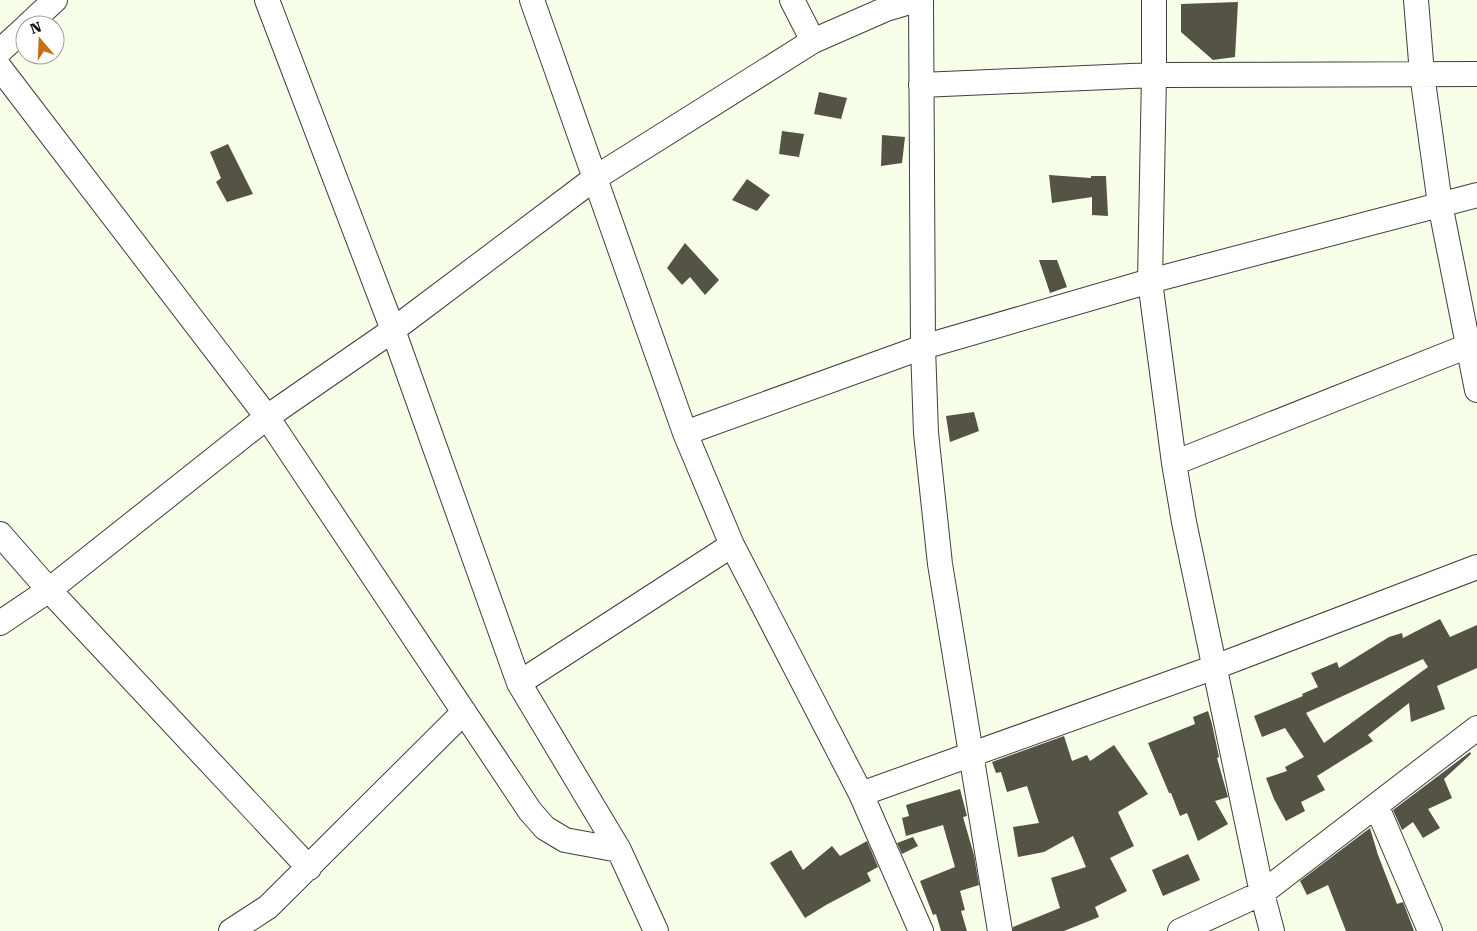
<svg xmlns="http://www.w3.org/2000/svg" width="1477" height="931" font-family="'Roboto Serif',serif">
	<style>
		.building { fill: #545346; fill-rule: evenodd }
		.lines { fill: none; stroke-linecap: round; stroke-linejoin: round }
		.minor-casing { stroke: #3e3e3e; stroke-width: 26 }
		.minor { stroke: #fff; stroke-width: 24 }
	</style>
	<rect width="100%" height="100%" fill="#f7ffe8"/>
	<path class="building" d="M 1238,2 L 1235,57 L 1213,60 L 1181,32 L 1181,4 Z
		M 819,92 L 847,98 L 841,119 L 814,114 Z
		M 782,131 L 804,134 L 799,157 L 779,154 Z
		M 882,135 L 905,137 L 902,163 L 881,166 Z
		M 228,144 L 253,194 L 227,202 L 216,182 L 221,178 L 210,152 Z
		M 1049,175 L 1091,178 L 1091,176 L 1106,176 L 1108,216 L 1092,215 L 1092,197 L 1052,203 Z
		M 747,179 L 770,195 L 757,211 L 732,200 Z
		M 685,243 L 719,280 L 705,295 L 690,277 L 682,285 L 667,268 Z
		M 1039,260 L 1057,260 L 1067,287 L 1050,293 Z
		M 974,412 L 979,431 L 950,442 L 946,416 Z
		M 1440,619 L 1450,637 L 1477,625 L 1477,668 L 1437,686 L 1445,709 L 1411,722 L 1409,703 L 1368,735 L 1373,741 L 1317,776 L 1325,790 L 1301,802 L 1305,811 L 1286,821 L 1274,799 L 1266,778 L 1287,771 L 1285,767 L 1304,757 L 1285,728 L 1262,737 L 1254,716 L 1303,696 L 1302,694 L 1318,687 L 1311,673 L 1337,662 L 1339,668 L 1389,637 L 1402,633 L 1403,638 ZM 1423,659 L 1428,667 L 1324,743 L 1306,713 Z
		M 1208,711 L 1212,724 L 1219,757 L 1217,758 L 1228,797 L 1215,801 L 1228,824 L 1198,841 L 1187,813 L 1180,816 L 1171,793 L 1169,793 L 1148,743 L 1195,724 L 1193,717 Z
		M 1064,736 L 1072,761 L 1087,755 L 1090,761 L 1114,745 L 1148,794 L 1118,812 L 1134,846 L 1110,858 L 1127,891 L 1095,907 L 1099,917 L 1064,931 L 1013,931 L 1013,927 L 1060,908 L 1051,878 L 1086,867 L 1073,836 L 1044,852 L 1018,857 L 1013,827 L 1039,823 L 1027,786 L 1007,792 L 1001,772 L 996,773 L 992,762 Z
		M 1470,752 L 1471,754 L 1444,779 L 1452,798 L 1428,809 L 1440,828 L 1423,838 L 1413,822 L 1402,830 L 1393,810 Z
		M 960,789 L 967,816 L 963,817 L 974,855 L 979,885 L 960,891 L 965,910 L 961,911 L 967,931 L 941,931 L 936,914 L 933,915 L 920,881 L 955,867 L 943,825 L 906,836 L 902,818 L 909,816 L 906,805 Z
		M 1370,828 L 1378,855 L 1397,904 L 1403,902 L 1414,931 L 1346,931 L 1328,885 L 1307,895 L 1300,881 Z
		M 913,837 L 918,846 L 902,854 L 897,843 Z
		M 867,841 L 878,867 L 867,873 L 871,881 L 826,905 L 805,918 L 770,863 L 791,850 L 803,870 L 832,846 L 840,856 Z
		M 1188,854 L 1200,880 L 1163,896 L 1152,870 Z"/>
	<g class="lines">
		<g class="minor-casing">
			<path id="minor" d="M 267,0 L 393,330 L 519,683 L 619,850 L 656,931
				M 532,0 L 685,433 L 732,545 L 861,794 L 921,931
				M 792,0 L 813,41
				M 921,0 L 923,347 L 926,433 L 940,564 L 1000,931
				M 1154,0 L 1154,75 L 1150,281 L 1174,463 L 1184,522 L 1262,893 L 1272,931
				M 1416,0 L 1422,74 L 1440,204 L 1477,390
				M 28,25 L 55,0
				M 0,51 L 25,28
				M 0,68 L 267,417 L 530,811 L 545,828 L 565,840 L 619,850
				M 921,85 L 1154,75 L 1477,74
				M 685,433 L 923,347 L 1150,281 L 1477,195
				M 1174,463 L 1468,346
				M 0,534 L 49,590 L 309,868
				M 0,623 L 49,590 L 267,417 L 393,330 L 595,178 L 813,41 L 886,9 L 916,0
				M 519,683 L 732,545
				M 861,794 L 1215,667 L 1477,567
				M 1377,807 L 1430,931
				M 231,931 L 268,907 L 464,712
				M 1180,931 L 1262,893 L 1477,728"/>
		</g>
		<use href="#minor" class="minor"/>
	</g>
	<g transform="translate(40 40) rotate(341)"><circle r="24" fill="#ffffff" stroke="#9d9d9d"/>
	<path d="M0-4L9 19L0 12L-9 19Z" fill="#c56f19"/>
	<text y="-8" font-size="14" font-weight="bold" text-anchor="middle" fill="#0b0b0b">N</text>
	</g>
</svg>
